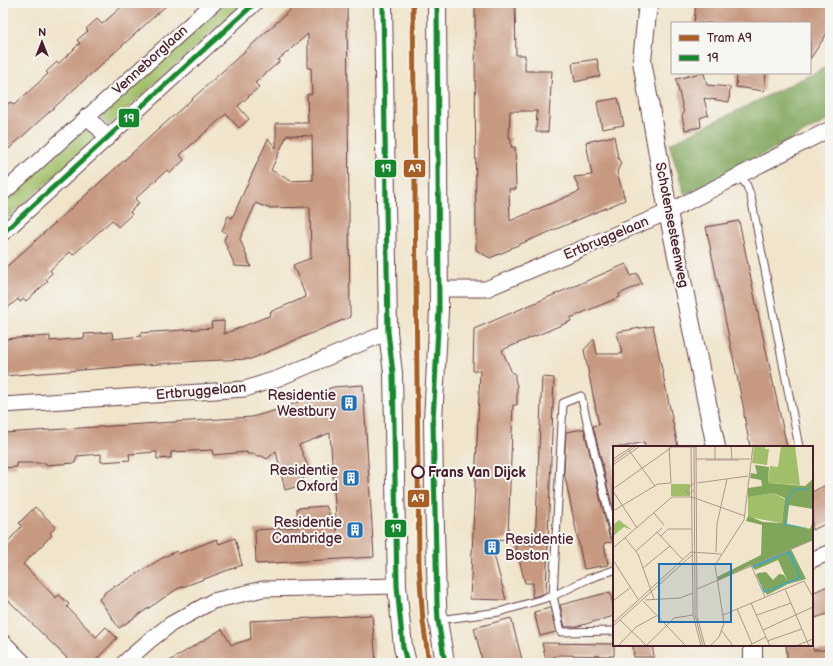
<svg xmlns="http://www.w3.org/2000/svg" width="833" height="666" font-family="'Balsamiq Sans',sans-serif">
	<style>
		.green { fill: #a0bf68; stroke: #756f4a }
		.forest { fill: #80a65c; stroke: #656244 }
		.building { fill: #c79980; fill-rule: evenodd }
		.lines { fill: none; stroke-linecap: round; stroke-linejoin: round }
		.service-casing { stroke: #633d43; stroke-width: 9 }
		.minor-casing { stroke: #633d43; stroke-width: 17 }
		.tertiary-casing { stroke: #633d43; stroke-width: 20 }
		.service { stroke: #fff; stroke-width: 7 }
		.minor { stroke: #fff; stroke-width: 15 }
		.tertiary { stroke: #fff; stroke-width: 18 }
		.bus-1-casing { stroke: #f6f6f2; stroke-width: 8 }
		.bus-1 { stroke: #15882e; stroke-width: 5 }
		.tram-1-casing { stroke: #f6f6f2; stroke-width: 8 }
		.tram-1 { stroke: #a85e24; stroke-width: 5 }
		.stop-dot { fill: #f6f6f2; stroke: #4a1f2b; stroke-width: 2 }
		.labels { text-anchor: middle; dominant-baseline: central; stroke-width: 4; stroke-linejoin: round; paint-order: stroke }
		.street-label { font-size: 14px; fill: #4a1f2b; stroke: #f6f6f2 }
		.poi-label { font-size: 14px; fill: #4a1f2b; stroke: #f6f6f2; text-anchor: end }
		.stop-label { font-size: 14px; font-weight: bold; fill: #4a1f2b; stroke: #f6f6f2; text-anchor: start }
		.inset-road { fill: none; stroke: #ae958a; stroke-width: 1 }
		.view { fill: #1f6fb2; fill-opacity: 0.15; stroke: #1f6fb2; stroke-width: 2 }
		.inset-edge { fill: none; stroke: #4a1f2b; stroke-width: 2 }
		.line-badge { stroke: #f6f6f2; stroke-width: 1.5 }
		.badge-label { font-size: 11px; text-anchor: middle; font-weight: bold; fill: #fff }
	</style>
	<rect width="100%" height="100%" fill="#f6f6f2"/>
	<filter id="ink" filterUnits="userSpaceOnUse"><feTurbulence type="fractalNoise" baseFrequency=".025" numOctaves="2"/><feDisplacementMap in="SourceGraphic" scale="8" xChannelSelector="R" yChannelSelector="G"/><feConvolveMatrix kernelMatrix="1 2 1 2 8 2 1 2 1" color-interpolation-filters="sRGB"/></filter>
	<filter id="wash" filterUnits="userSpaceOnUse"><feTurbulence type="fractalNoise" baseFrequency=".012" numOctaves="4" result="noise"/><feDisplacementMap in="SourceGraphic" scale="16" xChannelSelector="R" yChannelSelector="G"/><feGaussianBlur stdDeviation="0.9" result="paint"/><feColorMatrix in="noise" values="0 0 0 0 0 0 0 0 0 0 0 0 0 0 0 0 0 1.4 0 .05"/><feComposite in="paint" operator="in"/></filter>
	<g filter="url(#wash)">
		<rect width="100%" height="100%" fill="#f0e4ca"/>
		<path class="green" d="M 225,3 L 243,3 L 108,126 L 100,116 Z
			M 86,127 L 97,137 L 3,222 L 3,204 Z"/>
		<path class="forest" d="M 830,65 L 830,119 L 685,195 L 669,144 Z"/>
		<g id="blocks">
			<path class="building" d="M 126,3 L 169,3 L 3,154 L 3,109 L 10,102 L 14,105 L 48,74 L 46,72 L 57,62 L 58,64 L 70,53 L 80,43 L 77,40 L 88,31 L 86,29 L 97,19 L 102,24 Z
				M 298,3 L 347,3 L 350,317 L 251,359 L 198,361 L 3,376 L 3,339 L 50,336 L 50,341 L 85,338 L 84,334 L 112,332 L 113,339 L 141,336 L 140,333 L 212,328 L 211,322 L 224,321 L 224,334 L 271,315 L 270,312 L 306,297 L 293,265 L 311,258 L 310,207 L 268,208 L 256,203 L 240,239 L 251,267 L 235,266 L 224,240 L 227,233 L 222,231 L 228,216 L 232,218 L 268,139 L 276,148 L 276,123 L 308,123 L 307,94 L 312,94 L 311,68 L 308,68 L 308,34 L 278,60 L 280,61 L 255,83 L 259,87 L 238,106 L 249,119 L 239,128 L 226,114 L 180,155 L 184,160 L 170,173 L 167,170 L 135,199 L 139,203 L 130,212 L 132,214 L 118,227 L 112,220 L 73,255 L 70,252 L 50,270 L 52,273 L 46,279 L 48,281 L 26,301 L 24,299 L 20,302 L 18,299 L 3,312 L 3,270 ZM 287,135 L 312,136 L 313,180 L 291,181 L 271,170 Z
				M 475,3 L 515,3 L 516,55 L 525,55 L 525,71 L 552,71 L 548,132 L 536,132 L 537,111 L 510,111 L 509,138 L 511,138 L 511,147 L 515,147 L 516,189 L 509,189 L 510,221 L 580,191 L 574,177 L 592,175 L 586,142 L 614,136 L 618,158 L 621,163 L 617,172 L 625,200 L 511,248 L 511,249 L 490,258 L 476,250 Z
				M 696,3 L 830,3 L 830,29 L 810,59 L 810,23 L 694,23 Z
				M 597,59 L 600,76 L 575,82 L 572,63 Z
				M 701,73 L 704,73 L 707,85 L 730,87 L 729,102 L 704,98 L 708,115 L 700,118 L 701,127 L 685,130 L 682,116 L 684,113 L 676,79 Z
				M 737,73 L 766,73 L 764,91 L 736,87 Z
				M 618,98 L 624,125 L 602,129 L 597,102 Z
				M 739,221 L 759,318 L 787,447 L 750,447 L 744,415 L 744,410 L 706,227 Z
				M 626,264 L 631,276 L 637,273 L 642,284 L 619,294 L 620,297 L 570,318 L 571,321 L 502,350 L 512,373 L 515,373 L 515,379 L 517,386 L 517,405 L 513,405 L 508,538 L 491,543 L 506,600 L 470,599 L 480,371 L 473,371 L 474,329 Z
				M 653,326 L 678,447 L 645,447 L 644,442 L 623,447 L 614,447 L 614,513 L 593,426 L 599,425 L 584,350 L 594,339 L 597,354 L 622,354 L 617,332 Z
				M 542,377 L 554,378 L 546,593 L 532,597 L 533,583 L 525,583 L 515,543 L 535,545 Z
				M 363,385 L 374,557 L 256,564 L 255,530 L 298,527 L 297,508 L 326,506 L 337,531 L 330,433 L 299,445 L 309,469 L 299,486 L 285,490 L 276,451 L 267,459 L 262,456 L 256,456 L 255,454 L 247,454 L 247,452 L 213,455 L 212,450 L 171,452 L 171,458 L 157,459 L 157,452 L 129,454 L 130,460 L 101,462 L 101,454 L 77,456 L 75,463 L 46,465 L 46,463 L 16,463 L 17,467 L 3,468 L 3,433 L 252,417 L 284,408 L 333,387 Z
				M 584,429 L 609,536 L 611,539 L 614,540 L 614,542 L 604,543 L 608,565 L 584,569 L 564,472 L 566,432 Z
				M 830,483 L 830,522 L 812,530 L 812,492 Z
				M 35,507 L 56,527 L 50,533 L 52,535 L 23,564 L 56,598 L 59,595 L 69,604 L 67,607 L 96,637 L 106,627 L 117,638 L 93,663 L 72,663 L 3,595 L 3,547 L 22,526 L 19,523 Z
				M 235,538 L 242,565 L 177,589 L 119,628 L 99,599 L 104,595 L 104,593 L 115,585 L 117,586 L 164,557 L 177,551 L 178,554 L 217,539 L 219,544 Z
				M 830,585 L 830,613 L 812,619 L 812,593 Z
				M 610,592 L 614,609 L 614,616 L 575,627 L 565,627 L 560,605 Z
				M 550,608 L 556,632 L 540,636 L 534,612 Z
				M 372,615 L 376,663 L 166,663 L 222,629 L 231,645 L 251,639 L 250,621 Z
				M 511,618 L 523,663 L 483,663 L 474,628 Z
				M 542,643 L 614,644 L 614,656 L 559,655 L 546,660 Z
				M 633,645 L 652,645 L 654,657 L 634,657 Z
				M 786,645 L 812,645 L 813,650 L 830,650 L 830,663 L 788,663 Z"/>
		</g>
	</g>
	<g filter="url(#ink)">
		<use href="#blocks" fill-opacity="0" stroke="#633d43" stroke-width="1"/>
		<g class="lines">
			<g class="service-casing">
				<path id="service" d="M 740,175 L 747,186 L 751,197 L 799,447
					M 614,535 L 581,396 L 563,403 L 553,596 L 561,632 L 614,631
					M 438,620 L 499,612 L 553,596 L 588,579 L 614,570"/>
			</g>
			<g class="minor-casing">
				<path id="minor" d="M 87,116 L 108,138
					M 3,193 L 214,3
					M 3,233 L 255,3
					M 439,289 L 486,289 L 668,212 L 830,129
					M 3,405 L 245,389 L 279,378 L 388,332
					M 812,560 L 830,552
					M 3,642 L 24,663
					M 124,663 L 149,641 L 171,624 L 213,601 L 263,589 L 397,586"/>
			</g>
			<g class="tertiary-casing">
				<path id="tertiary" d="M 383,3 L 388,332 L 393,373 L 397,586 L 403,647 L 407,663
					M 437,3 L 439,310 L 433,420 L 434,492 L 437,603 L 438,620 L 445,663
					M 650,3 L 647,13 L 642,61 L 668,212 L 716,447
					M 753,645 L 753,663"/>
			</g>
			<use href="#service" class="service"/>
			<use href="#minor" class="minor"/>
			<use href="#tertiary" class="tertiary"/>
			<g class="bus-1-casing">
				<path id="bus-1" d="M 383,3 L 388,332 L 393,373 L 397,586 L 403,647 L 407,663
					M 437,3 L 439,310 L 433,420 L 437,603 L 438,620 L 445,663
					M 3,233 L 255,3"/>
			</g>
			<use href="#bus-1" class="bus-1"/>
			<g class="tram-1-casing">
				<path id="tram-1" d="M 413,3 L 419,566 L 423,622 L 429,663"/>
			</g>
			<use href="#tram-1" class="tram-1"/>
		</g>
	</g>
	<defs>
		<g id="building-square" transform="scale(0.9)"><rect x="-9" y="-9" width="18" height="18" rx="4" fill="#1f6fb2" stroke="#f6f6f2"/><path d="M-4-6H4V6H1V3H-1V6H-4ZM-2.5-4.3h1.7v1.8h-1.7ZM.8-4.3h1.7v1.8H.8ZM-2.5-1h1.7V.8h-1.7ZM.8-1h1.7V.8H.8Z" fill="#fff"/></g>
	</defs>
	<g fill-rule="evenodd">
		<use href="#building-square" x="349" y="403"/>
		<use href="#building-square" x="351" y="478"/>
		<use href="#building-square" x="355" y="530"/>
		<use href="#building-square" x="492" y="547"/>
	</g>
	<circle class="stop-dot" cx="418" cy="472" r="6"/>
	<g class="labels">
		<g class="street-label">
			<text transform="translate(150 60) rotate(-42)">Venneborglaan</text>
			<text transform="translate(672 225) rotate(79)">Schotensesteenweg</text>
			<text transform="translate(606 238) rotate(-23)">Ertbruggelaan</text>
			<text transform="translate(201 391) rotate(-5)">Ertbruggelaan</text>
		</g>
		<g class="poi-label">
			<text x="336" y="395">Residentie<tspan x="336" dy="16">Westbury</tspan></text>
			<text x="338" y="470">Residentie<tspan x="338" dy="16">Oxford</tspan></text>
			<text x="342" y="522">Residentie<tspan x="342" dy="16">Cambridge</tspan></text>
			<text x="505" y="539" text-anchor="start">Residentie<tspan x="505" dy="16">Boston</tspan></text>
		</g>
		<g class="stop-label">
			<text x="428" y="472">Frans Van Dijck</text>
		</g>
	</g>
	<g transform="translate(613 446)">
		<rect width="200" height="200" fill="#f0e4ca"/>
		<path d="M 141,0 L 152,0 L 152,3 L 156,3 L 154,19 L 139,17 ZM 168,0 L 182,0 L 187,39 L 155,37 L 157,20 L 165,21 ZM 58,38 L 77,38 L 77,50 L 58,50 ZM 160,47 L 172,53 L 169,77 L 135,71 L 135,51 ZM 6,74 L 19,84 L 11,81 L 0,90 L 0,79 Z" fill="#a0bf68"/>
		<path d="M 142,19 L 156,21 L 155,37 L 192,40 L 200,33 L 200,63 L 176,59 L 174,78 L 197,83 L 200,75 L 200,94 L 178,103 L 193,133 L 175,138 L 154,149 L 143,129 L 145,127 L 153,126 L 160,134 L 166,128 L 171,129 L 175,136 L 165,114 L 142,124 L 138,119 L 105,135 L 104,131 L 148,109 L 149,79 L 133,75 L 135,70 L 150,76 L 169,77 L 172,52 L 160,47 L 135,51 L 135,42 L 149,40 L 148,34 L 137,32 L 138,27 L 144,28 Z" fill="#80a65c"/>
		<path d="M 200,36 L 194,44 L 184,43 L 181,45 L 175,54 L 172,73 L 173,78 L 200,83 L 171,79 L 174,53 L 181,43 L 185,42 L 194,43 ZM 177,105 L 188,132 L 151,147 L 145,132 L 152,145 L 186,131 L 183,124 L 175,107 L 140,122 L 140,119 Z" fill="#3fa8bf"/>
		<path class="inset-road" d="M 78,0 L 80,169 L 88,200M 81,0 L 82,169 L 90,200M 83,0 L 84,170 L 92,200M 102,0 L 102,14M 118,0 L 119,14M 15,3 L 42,40M 0,13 L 20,0M 83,13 L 137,13M 93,14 L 126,14M 0,16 L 23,0M 0,19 L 27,0M 81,37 L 72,45 L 76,48 L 81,44M 84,37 L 135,30M 0,43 L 59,1 L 83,1M 0,45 L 24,82M 59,51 L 79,51M 79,51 L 132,70M 0,65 L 45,38 L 58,37 L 56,0M 41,67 L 51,79M 44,86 L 70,114M 48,90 L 55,83 L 79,83M 12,92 L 25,108 L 41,153M 0,102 L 59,51M 23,105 L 49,82M 103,106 L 104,78 L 114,33M 0,114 L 25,153M 138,119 L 152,151M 30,122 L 57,100M 84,143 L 200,94M 172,143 L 196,200M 32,154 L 67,152 L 80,147M 0,155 L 18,141M 30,155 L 73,200M 138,157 L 157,200M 124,163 L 139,198M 110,169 L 191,135 L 200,151M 144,169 L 178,157M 7,174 L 33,199M 0,177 L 78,106 L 108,108M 0,180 L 79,109M 150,184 L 200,161M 109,185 L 120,200M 154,195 L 189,183M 5,200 L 23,181 L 43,170M 33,200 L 61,172 L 80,169M 97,200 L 106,191 L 111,177 L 102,119 L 131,74 L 140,0M 135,200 L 153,191M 183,200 L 200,193"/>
		<path class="view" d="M 46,118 L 118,118 L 118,176 L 46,176 Z"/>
		<rect width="200" height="200" class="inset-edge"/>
	</g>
	<g class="line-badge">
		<rect x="118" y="108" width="22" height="20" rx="4" fill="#15882e"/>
		<rect x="403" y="159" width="23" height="19" rx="4" fill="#a85e24"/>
		<rect x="374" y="159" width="23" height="19" rx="4" fill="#15882e"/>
		<rect x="407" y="489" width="23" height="19" rx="4" fill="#a85e24"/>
		<rect x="384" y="519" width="23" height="19" rx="4" fill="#15882e"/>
	</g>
	<g class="badge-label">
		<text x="129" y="122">19</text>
		<text x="415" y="172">A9</text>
		<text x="386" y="172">19</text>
		<text x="418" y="502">A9</text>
		<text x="396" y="532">19</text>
	</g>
	<rect width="833" height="666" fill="none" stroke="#f6f6f2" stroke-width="16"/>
	<rect x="671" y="22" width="140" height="52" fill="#f6f6f2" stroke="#b1a0a2"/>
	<rect x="679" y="35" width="20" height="6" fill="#a85e24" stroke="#b1a0a2"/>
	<text x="707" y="42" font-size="12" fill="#4a1f2b">Tram A9</text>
	<rect x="679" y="55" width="20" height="6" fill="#15882e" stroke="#b1a0a2"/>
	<text x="707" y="62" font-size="12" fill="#4a1f2b">19</text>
	<g transform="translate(42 42)" stroke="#f6f6f2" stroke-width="3" paint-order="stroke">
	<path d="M0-3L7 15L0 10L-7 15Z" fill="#4a1f2b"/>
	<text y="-6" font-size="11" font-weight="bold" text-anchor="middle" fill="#4a1f2b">N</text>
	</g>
</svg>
